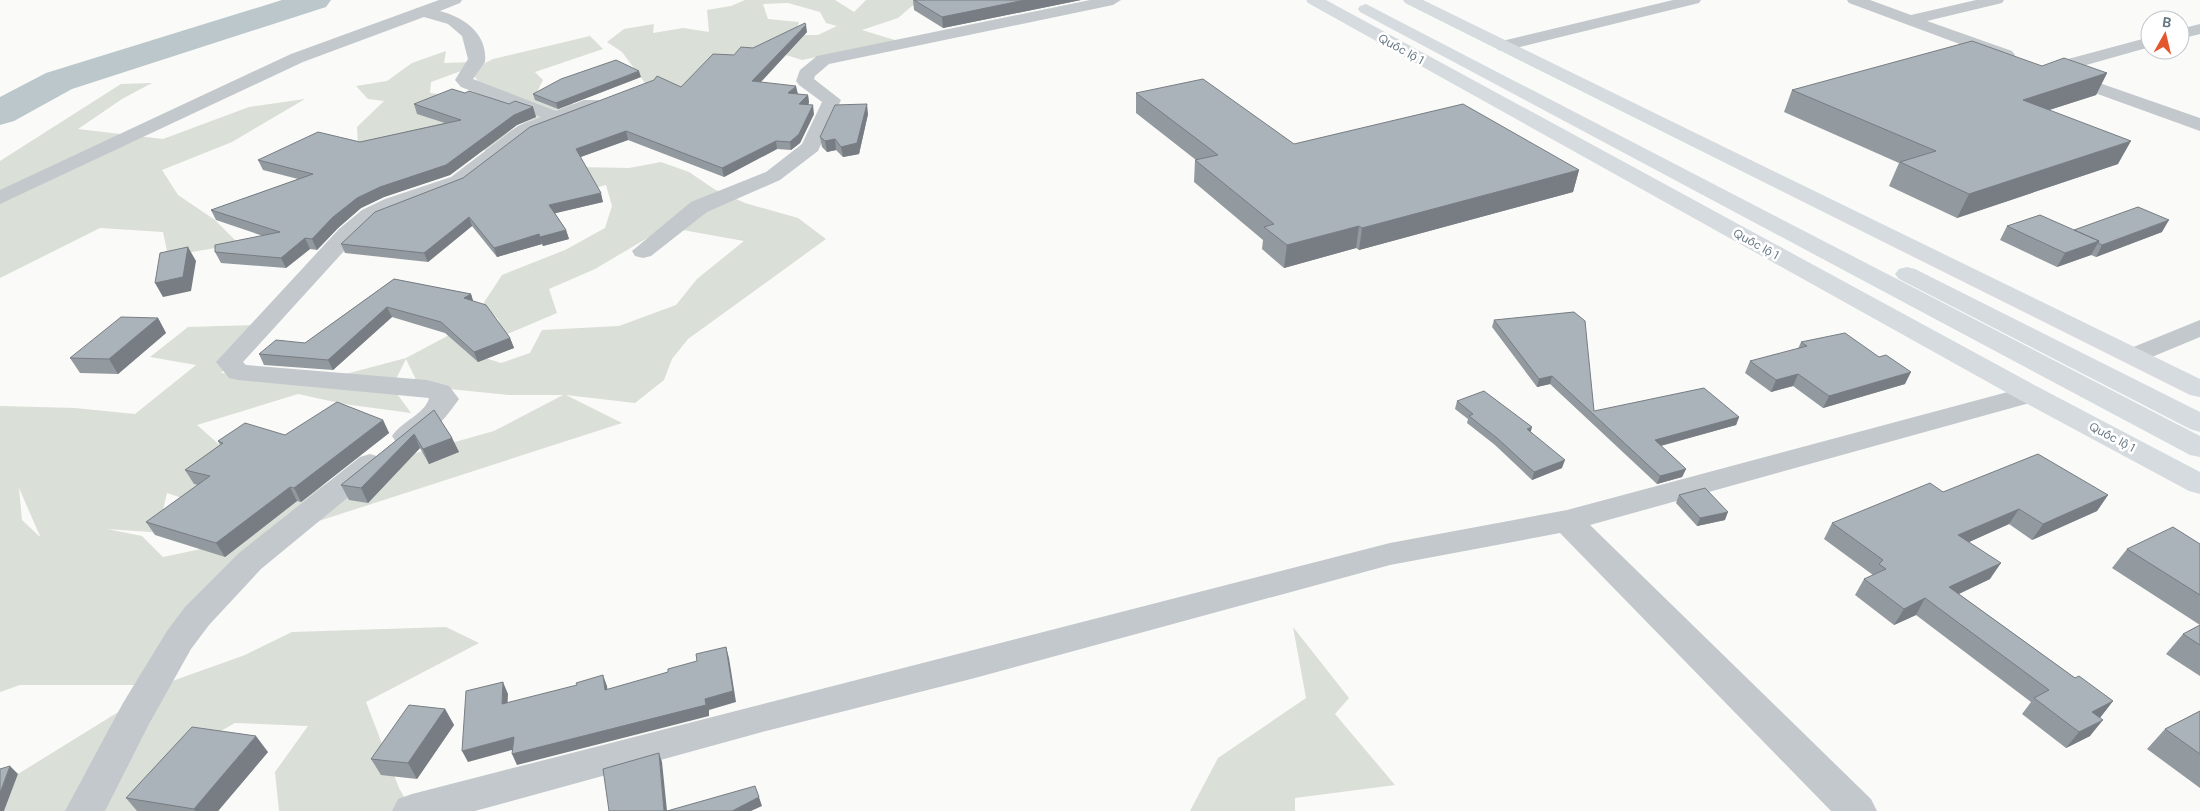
<svg xmlns="http://www.w3.org/2000/svg" width="2200" height="811" font-family="'DM Sans',sans-serif">
	<style>
		.green { fill: #dadfd7; fill-rule: evenodd }
		.lines { fill: none; stroke-linecap: round; stroke-linejoin: round }
		.river { fill: #bbc7cb; fill-rule: evenodd }
		.street { fill: #c3c8cc; fill-rule: evenodd }
		.highway { fill: #d6dbdf; fill-rule: evenodd }
		.wall { fill: #929a9f }
		.shaded-wall { fill: #777d82 }
		.building { fill: #aab3b9; stroke: #777d82 }
		.labels { text-anchor: middle; dominant-baseline: central; stroke-width: 5; stroke-linejoin: round; paint-order: stroke }
		.street-label { font-size: 12px; fill: #657683; stroke: #fff }
	</style>
	<rect width="100%" height="100%" fill="#fafaf8"/>
	<path class="green" d="M 745,0 L 835,0 L 854,12 L 866,0 L 939,0 L 912,6 L 898,18 L 862,30 L 898,41 L 802,60 L 786,55 L 746,52 L 723,57 L 690,88 L 648,87 L 622,52 L 607,42 L 624,29 L 654,24 L 653,33 L 683,28 L 709,32 L 707,10 L 731,6 ZM 788,3 L 820,12 L 826,23 L 837,26 L 818,35 L 796,35 L 799,22 L 768,19 L 763,4 Z
		M 590,36 L 603,49 L 535,72 L 543,80 L 536,94 L 572,103 L 583,123 L 489,160 L 484,149 L 498,138 L 542,112 L 482,86 L 470,71 L 493,59 Z
		M 446,51 L 444,63 L 472,62 L 461,71 L 431,82 L 430,93 L 447,95 L 482,115 L 358,144 L 357,127 L 384,101 L 368,99 L 356,86 L 387,81 L 412,63 Z
		M 152,83 L 122,99 L 78,129 L 163,139 L 249,107 L 305,99 L 232,142 L 162,170 L 178,195 L 215,220 L 239,244 L 168,256 L 163,232 L 100,228 L 0,278 L 0,161 L 121,84 Z
		M 661,162 L 689,172 L 714,189 L 745,203 L 798,218 L 826,239 L 688,339 L 672,359 L 664,380 L 635,403 L 566,395 L 622,423 L 260,540 L 164,684 L 245,655 L 292,632 L 446,627 L 479,643 L 366,702 L 399,788 L 412,811 L 279,811 L 275,772 L 308,726 L 235,723 L 178,755 L 215,795 L 220,811 L 4,811 L 18,774 L 162,685 L 20,685 L 0,692 L 0,406 L 75,408 L 135,414 L 196,365 L 150,357 L 188,327 L 255,325 L 287,307 L 221,373 L 323,380 L 406,358 L 453,333 L 466,352 L 501,363 L 530,353 L 542,330 L 619,326 L 676,305 L 697,279 L 744,241 L 666,227 L 595,269 L 549,289 L 557,313 L 505,335 L 498,319 L 483,304 L 502,275 L 565,250 L 605,228 L 612,206 L 606,185 L 591,189 L 577,167 L 629,168 ZM 406,359 L 419,386 L 509,395 L 563,395 L 494,431 L 345,473 L 215,546 L 163,557 L 142,536 L 107,529 L 179,534 L 161,519 L 167,493 L 200,504 L 231,455 L 197,425 L 298,394 L 344,404 L 411,413 L 392,387 ZM 19,488 L 40,536 L 39,536 L 22,520 Z
		M 1293,627 L 1349,698 L 1335,714 L 1395,785 L 1295,798 L 1295,811 L 1190,811 L 1218,758 L 1306,698 Z"/>
	<g class="lines">
		<path class="river" d="M 282,0 L 331,0 L 326,7 L 72,89 L 14,121 L 0,125 L 0,97 L 46,73 Z"/>
		<path class="street" d="M 439,0 L 462,0 L 460,3 L 440,11 C 463,17 488,33 485,62 L 473,79 L 556,111 L 584,100 L 598,100 L 600,104 L 598,108 L 532,134 L 465,185 L 401,209 L 378,220 L 355,239 L 243,362 L 246,365 L 427,380 L 449,386 L 459,399 C 445,419 422,449 396,442 L 392,436 C 401,422 426,413 429,398 L 238,380 L 229,378 L 216,362 L 339,229 L 362,210 L 385,199 L 451,177 L 518,126 L 541,117 L 461,87 L 455,80 L 468,59 L 462,36 L 448,24 L 424,17 L 303,62 L 0,204 L 0,190 L 291,54 Z
			M 1090,0 L 1121,0 L 1113,5 L 829,64 L 815,76 L 814,79 L 841,100 L 818,151 L 780,180 L 707,212 L 651,256 L 643,258 L 635,256 L 632,251 L 691,202 L 766,172 L 802,144 L 822,102 L 799,85 L 796,81 L 800,70 L 817,56 Z
			M 1673,0 L 1701,0 L 1699,3 L 1504,51 L 1498,50 L 1495,46 L 1498,42 Z
			M 1847,0 L 1870,0 L 1911,15 L 1976,0 L 2004,0 L 2002,3 L 1927,21 L 2012,51 L 2015,55 L 2012,59 L 2000,59 L 1849,3 Z
			M 2200,24 L 2200,34 L 2180,39 L 2180,29 Z
			M 2150,37 L 2150,47 L 2065,71 L 2200,118 L 2200,131 L 2059,80 L 2056,76 L 2058,73 L 2048,75 L 2042,74 L 2039,70 L 2042,66 Z
			M 2200,320 L 2200,337 L 2135,364 L 2126,362 L 2122,356 L 2126,350 Z
			M 2030,386 L 2040,388 L 2044,394 L 2040,400 L 1590,525 L 1871,799 L 1877,811 L 1831,811 L 1560,533 L 1390,565 L 971,679 L 766,731 L 475,811 L 392,811 L 398,799 L 412,794 L 1390,543 L 1567,510 Z
			M 370,454 L 380,457 L 385,464 L 380,471 L 261,569 L 209,625 L 191,649 L 149,724 L 105,811 L 65,811 L 123,703 L 167,631 L 185,607 L 239,553 L 360,457 Z"/>
		<path class="highway" d="M 1306,0 L 1326,0 L 2040,388 L 2200,472 L 2200,494 L 2189,491 L 2020,400 L 1308,3 Z
			M 1403,0 L 1423,0 L 2200,379 L 2200,397 L 2190,395 L 1405,3 Z
			M 1366,4 L 2200,436 L 2200,457 L 2190,455 L 1360,12 L 1358,9 L 1360,6 Z
			M 1907,267 L 1915,269 L 2200,412 L 2200,432 L 2190,429 L 1899,279 L 1895,274 L 1899,269 Z"/>
	</g>
	<path class="wall" d="M 913,0 L 1081,0 L 943,28 L 914,10 Z
		M 807,32 L 761,82 L 798,94 L 808,95 L 809,103 L 807,105 L 814,114 L 800,143 L 791,150 L 777,149 L 724,177 L 628,140 L 580,157 L 603,202 L 555,213 L 566,230 L 569,239 L 543,246 L 542,244 L 497,257 L 472,226 L 428,262 L 345,253 L 341,244 L 463,178 L 681,87 L 734,55 L 753,48 Z
		M 2042,66 L 2107,73 L 2096,95 L 2049,110 L 2118,164 L 1957,218 L 1889,186 L 1899,163 L 1784,112 L 1792,90 Z
		M 641,77 L 558,109 L 535,100 L 533,94 Z
		M 465,93 L 509,104 L 533,107 L 536,117 L 517,125 L 450,175 L 384,197 L 361,208 L 338,228 L 317,250 L 310,249 L 286,268 L 221,263 L 215,252 L 263,236 L 216,220 L 211,210 L 298,179 L 263,170 L 258,160 L 360,142 L 445,123 L 417,114 L 414,104 Z
		M 1136,93 L 1294,144 L 1579,170 L 1573,192 L 1359,250 L 1356,248 L 1284,268 L 1262,249 L 1263,240 L 1194,182 L 1195,160 L 1196,160 L 1136,113 Z
		M 868,114 L 859,154 L 843,157 L 836,150 L 827,152 L 822,147 L 820,137 Z
		M 2007,226 L 2074,230 L 2162,232 L 2096,257 L 2091,255 L 2057,267 L 2000,240 Z
		M 394,279 L 471,294 L 473,301 L 510,338 L 514,348 L 478,362 L 445,333 L 392,317 L 333,370 L 264,365 L 259,354 L 305,343 Z
		M 158,318 L 166,333 L 118,374 L 80,373 L 70,358 Z
		M 1494,320 L 1594,411 L 1739,417 L 1736,425 L 1661,446 L 1686,469 L 1682,477 L 1657,484 L 1550,384 L 1537,387 L 1492,327 Z
		M 1801,342 L 1905,384 L 1823,408 L 1793,386 L 1771,392 L 1745,373 L 1750,361 L 1798,349 Z
		M 1457,401 L 1531,432 L 1562,468 L 1532,480 L 1495,445 L 1467,423 L 1468,419 L 1455,409 Z
		M 434,410 L 452,438 L 459,452 L 429,464 L 420,448 L 368,503 L 349,500 L 341,485 Z
		M 383,420 L 389,433 L 301,502 L 297,501 L 225,557 L 155,535 L 146,522 L 198,485 L 194,484 L 185,470 L 220,445 L 218,441 L 285,435 Z
		M 1943,492 L 2108,495 L 2097,511 L 2032,540 L 2009,524 L 1969,542 L 1990,579 L 1959,594 L 2075,678 L 2113,701 L 2100,717 L 2090,736 L 2066,748 L 2022,714 L 2031,702 L 1916,615 L 1894,625 L 1855,595 L 1864,579 L 1873,575 L 1824,539 L 1832,523 Z
		M 1679,495 L 1725,520 L 1697,526 L 1676,503 Z
		M 2200,544 L 2200,625 L 2112,568 L 2127,549 Z
		M 2200,625 L 2200,676 L 2166,654 L 2183,634 Z
		M 445,709 L 454,725 L 417,779 L 381,775 L 371,759 Z
		M 2200,711 L 2200,788 L 2147,749 L 2165,729 Z
		M 268,752 L 218,811 L 137,811 L 126,798 Z"/>
	<path class="shaded-wall" d="M 1025,0 L 1081,0 L 943,28 L 942,17 Z
		M 806,25 L 807,32 L 754,89 L 752,81 Z
		M 639,71 L 641,77 L 558,109 L 556,103 Z
		M 2107,73 L 2096,95 L 2012,122 L 2023,100 Z
		M 796,86 L 798,94 L 788,93 Z
		M 808,95 L 809,103 L 801,113 L 799,104 Z
		M 867,104 L 868,114 L 859,154 L 843,157 L 841,147 Z
		M 813,105 L 814,114 L 800,143 L 791,150 L 790,142 Z
		M 533,107 L 536,117 L 517,125 L 450,175 L 384,197 L 361,208 L 338,228 L 317,250 L 312,239 L 333,217 L 357,198 L 514,115 Z
		M 626,131 L 628,140 L 578,158 L 576,149 Z
		M 835,139 L 836,150 L 827,152 L 825,141 Z
		M 776,141 L 777,149 L 724,177 L 722,168 Z
		M 2131,141 L 2118,164 L 1957,218 L 1969,194 Z
		M 1579,170 L 1573,192 L 1359,250 L 1362,228 Z
		M 601,193 L 603,202 L 552,214 L 549,205 Z
		M 469,217 L 472,226 L 428,262 L 424,253 Z
		M 2169,220 L 2162,232 L 2096,257 L 2102,245 Z
		M 1359,226 L 1356,248 L 1284,268 L 1287,245 Z
		M 566,230 L 569,239 L 543,246 L 540,237 Z
		M 539,234 L 542,244 L 497,257 L 494,248 Z
		M 305,238 L 310,249 L 286,268 L 281,258 Z
		M 2099,241 L 2091,255 L 2057,267 L 2065,253 Z
		M 188,247 L 196,261 L 191,291 L 163,297 L 155,283 Z
		M 471,294 L 474,304 L 464,298 Z
		M 387,307 L 392,317 L 333,370 L 328,360 Z
		M 158,318 L 166,333 L 118,374 L 109,359 Z
		M 510,338 L 514,348 L 478,362 L 474,352 Z
		M 1911,372 L 1905,384 L 1823,408 L 1829,396 Z
		M 1798,374 L 1793,386 L 1771,392 L 1776,380 Z
		M 1552,376 L 1550,384 L 1537,387 L 1539,379 Z
		M 1739,417 L 1736,425 L 1652,448 L 1655,440 Z
		M 383,420 L 389,433 L 301,502 L 294,488 Z
		M 1532,427 L 1530,435 L 1527,429 Z
		M 414,434 L 420,448 L 368,503 L 361,488 Z
		M 452,438 L 459,452 L 429,464 L 423,449 Z
		M 1565,460 L 1562,468 L 1532,480 L 1534,472 Z
		M 1686,469 L 1682,477 L 1657,484 L 1660,476 Z
		M 290,487 L 297,501 L 225,557 L 216,543 Z
		M 2108,495 L 2097,511 L 2032,540 L 2043,524 Z
		M 2019,509 L 2009,524 L 1949,551 L 1958,535 Z
		M 1728,512 L 1725,520 L 1697,526 L 1700,518 Z
		M 2001,563 L 1990,579 L 1939,603 L 1949,587 Z
		M 1925,598 L 1916,615 L 1894,625 L 1904,609 Z
		M 726,647 L 729,658 L 736,702 L 709,710 L 709,716 L 517,765 L 512,754 Z
		M 603,675 L 607,686 L 609,701 L 605,690 Z
		M 503,682 L 508,694 L 507,715 L 502,704 Z
		M 2113,701 L 2100,718 L 2092,712 Z
		M 445,709 L 454,725 L 417,779 L 408,763 Z
		M 2103,720 L 2090,736 L 2066,748 L 2079,732 Z
		M 256,736 L 268,752 L 218,811 L 195,811 L 194,809 Z
		M 514,737 L 519,748 L 468,762 L 462,751 Z
		M 659,753 L 662,762 L 667,811 L 664,811 Z
		M 10,766 L 18,774 L 4,811 L 0,811 L 0,793 Z
		M 759,797 L 762,806 L 751,811 L 732,811 Z"/>
	<path class="building" d="M 914,0 L 1025,0 L 942,17 Z
		M 805,23 L 806,25 L 752,81 L 796,86 L 788,93 L 808,95 L 799,104 L 813,105 L 799,134 L 790,142 L 776,141 L 722,168 L 626,131 L 576,149 L 601,193 L 549,205 L 566,230 L 540,237 L 539,234 L 494,248 L 469,217 L 424,253 L 341,244 L 375,212 L 463,178 L 530,127 L 654,80 L 657,76 L 681,87 L 713,54 L 734,55 L 741,47 L 753,48 Z
		M 1972,41 L 2042,66 L 2064,58 L 2107,73 L 2023,100 L 2131,141 L 1969,194 L 1900,162 L 1936,151 L 1792,90 Z
		M 616,60 L 639,71 L 556,103 L 533,94 L 561,79 Z
		M 1203,79 L 1294,144 L 1463,104 L 1579,170 L 1362,228 L 1359,226 L 1287,245 L 1264,227 L 1274,224 L 1195,160 L 1218,155 L 1136,93 Z
		M 452,89 L 465,93 L 469,91 L 509,104 L 515,101 L 533,107 L 514,115 L 446,165 L 380,187 L 357,198 L 333,217 L 312,239 L 305,238 L 281,258 L 215,252 L 215,245 L 280,232 L 211,210 L 313,174 L 258,160 L 318,132 L 360,142 L 461,120 L 414,104 Z
		M 867,104 L 857,143 L 841,147 L 835,139 L 825,141 L 820,137 L 835,105 Z
		M 2138,207 L 2169,220 L 2102,245 L 2098,243 L 2099,241 L 2074,230 Z
		M 2040,215 L 2099,241 L 2065,253 L 2007,226 Z
		M 188,247 L 183,277 L 155,283 L 160,253 Z
		M 394,279 L 471,294 L 464,298 L 486,305 L 510,338 L 474,352 L 441,322 L 387,307 L 328,360 L 259,354 L 276,340 L 305,343 Z
		M 1574,312 L 1585,321 L 1594,411 L 1704,388 L 1739,417 L 1655,440 L 1686,469 L 1660,476 L 1552,376 L 1539,379 L 1494,320 Z
		M 121,317 L 158,318 L 109,359 L 70,358 Z
		M 1845,333 L 1879,357 L 1886,355 L 1911,372 L 1829,396 L 1798,374 L 1776,380 L 1750,361 L 1807,346 L 1801,342 Z
		M 1484,391 L 1532,427 L 1527,429 L 1565,460 L 1534,472 L 1497,438 L 1469,416 L 1473,414 L 1457,401 Z
		M 337,402 L 383,420 L 294,488 L 290,487 L 216,543 L 146,522 L 210,476 L 185,470 L 223,443 L 218,441 L 245,423 L 285,435 Z
		M 434,410 L 452,438 L 423,449 L 414,434 L 361,488 L 341,485 Z
		M 2038,454 L 2108,495 L 2043,524 L 2019,509 L 1958,535 L 2001,563 L 1949,587 L 2075,678 L 2079,676 L 2113,701 L 2092,712 L 2103,720 L 2079,732 L 2034,698 L 2049,690 L 1925,598 L 1904,609 L 1864,579 L 1886,569 L 1879,564 L 1883,560 L 1832,523 L 1930,483 L 1943,492 Z
		M 1705,488 L 1728,512 L 1700,518 L 1679,495 Z
		M 2173,527 L 2200,544 L 2200,595 L 2127,549 Z
		M 2200,625 L 2200,645 L 2183,634 Z
		M 726,647 L 733,691 L 705,699 L 706,705 L 512,754 L 514,737 L 462,751 L 466,691 L 503,682 L 502,704 L 577,685 L 576,683 L 603,675 L 605,690 L 668,672 L 668,669 L 697,661 L 696,654 Z
		M 409,705 L 445,709 L 408,763 L 371,759 Z
		M 2200,711 L 2200,754 L 2165,729 Z
		M 192,727 L 256,736 L 194,809 L 126,798 Z
		M 659,753 L 664,811 L 609,811 L 603,769 Z
		M 10,766 L 0,793 L 0,769 Z
		M 755,786 L 759,797 L 732,811 L 667,811 Z"/>
	<g class="labels">
		<g class="street-label">
			<text transform="translate(1401 49) rotate(29)">Quốc lộ 1</text>
			<text transform="translate(1756 244) rotate(29)">Quốc lộ 1</text>
			<text transform="translate(2112 437) rotate(28)">Quốc lộ 1</text>
		</g>
	</g>
	<g transform="translate(2165 35) rotate(8)"><circle r="24" fill="#ffffff" stroke="#c1c8cd"/>
	<path d="M0-4L9 19L0 12L-9 19Z" fill="#e4572e"/>
	<text y="-8" font-size="14" font-weight="bold" text-anchor="middle" fill="#657683">B</text>
	</g>
</svg>
